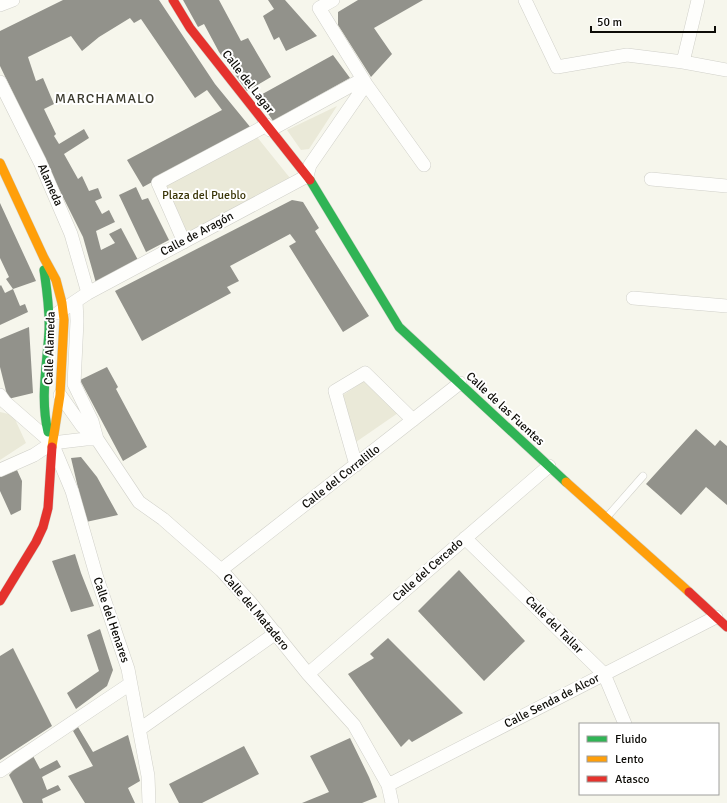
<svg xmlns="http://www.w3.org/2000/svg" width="727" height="803" font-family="Signika,sans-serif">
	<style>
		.green { fill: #eae9d8 }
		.building { fill: #92928b }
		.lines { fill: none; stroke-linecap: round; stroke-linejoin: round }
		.lane-casing { stroke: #d0d0c9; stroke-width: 8 }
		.street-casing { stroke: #d0d0c9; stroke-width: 14 }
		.fast-casing { stroke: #d0d0c9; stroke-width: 10 }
		.slow-casing { stroke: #d0d0c9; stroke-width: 10 }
		.jam-casing { stroke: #d0d0c9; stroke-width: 10 }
		.lane { stroke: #fefefc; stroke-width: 7 }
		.street { stroke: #fefefc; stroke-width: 13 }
		.fast { stroke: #30b455; stroke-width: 9 }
		.slow { stroke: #ff9f0a; stroke-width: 9 }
		.jam { stroke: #e5322d; stroke-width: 9 }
		.labels { text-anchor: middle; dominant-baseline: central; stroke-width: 4; stroke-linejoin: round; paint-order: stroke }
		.street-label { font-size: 12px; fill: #0d0c07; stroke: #fff }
		.park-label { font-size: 12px; fill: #393406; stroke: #fff }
		.quarter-label { font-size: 14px; letter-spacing: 1px; fill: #3c3b2e; stroke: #fff }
	</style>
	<rect width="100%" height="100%" fill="#f6f6ec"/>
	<path class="green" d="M 337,106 L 309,149 L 301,150 L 287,130 Z
		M 257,137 L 290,178 L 187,235 L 165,186 Z
		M 364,381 L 398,413 L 356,442 L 343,395 Z
		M 0,412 L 13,415 L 26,443 L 0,460 Z"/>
	<path class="building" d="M 63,0 L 159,0 L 215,84 L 251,128 L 143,187 L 127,160 L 222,110 L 207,90 L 195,98 L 141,19 L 134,23 L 130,18 L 99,37 L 82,51 L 71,36 L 28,57 L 36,81 L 43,78 L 54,104 L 44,109 L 56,134 L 54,136 L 59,144 L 84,129 L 89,138 L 64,154 L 78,179 L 82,176 L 89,191 L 98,188 L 102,198 L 95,201 L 102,214 L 109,210 L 115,222 L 96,231 L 101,250 L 115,243 L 109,234 L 121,228 L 138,260 L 96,283 L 83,237 L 59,189 L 0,66 L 0,31 Z
		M 183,0 L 219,0 L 241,41 L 248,38 L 271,77 L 247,91 L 219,52 L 204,24 L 198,27 Z
		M 268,0 L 285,0 L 317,36 L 286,51 L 279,37 L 274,40 L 263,16 L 274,9 Z
		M 358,0 L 423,0 L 374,28 L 392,54 L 371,77 L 338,25 L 338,12 Z
		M 333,55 L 350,78 L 273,121 L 257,97 Z
		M 136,187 L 142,200 L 148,198 L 169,240 L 146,252 L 119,195 Z
		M 292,200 L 303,202 L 319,228 L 315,231 L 369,316 L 343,332 L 289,246 L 296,242 L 290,234 L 230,266 L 239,281 L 227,287 L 231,293 L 142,341 L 115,291 Z
		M 0,203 L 36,281 L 13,289 L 20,306 L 25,304 L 28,312 L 0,325 L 0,286 L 1,285 L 5,293 L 13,289 L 6,279 L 9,277 L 0,258 Z
		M 29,327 L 33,393 L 8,399 L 0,367 L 0,339 Z
		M 107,367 L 118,387 L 116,389 L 147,447 L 123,461 L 80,380 Z
		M 696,429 L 715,446 L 720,440 L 727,446 L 727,505 L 706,487 L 681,515 L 646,484 Z
		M 81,457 L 97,477 L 118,515 L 86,522 L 71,458 Z
		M 17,470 L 22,481 L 21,510 L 11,515 L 0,491 L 0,477 Z
		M 75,554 L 81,573 L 94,606 L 71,612 L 52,561 Z
		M 459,570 L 525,641 L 484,681 L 418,611 Z
		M 100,629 L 113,670 L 107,686 L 76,709 L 67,693 L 99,671 L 87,635 Z
		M 388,638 L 463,713 L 412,742 L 409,739 L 401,747 L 348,674 L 374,658 L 370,654 Z
		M 13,648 L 52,726 L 0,760 L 0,656 Z
		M 78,727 L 93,752 L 128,735 L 140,781 L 128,788 L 135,803 L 85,803 L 68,776 L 93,766 L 73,731 Z
		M 350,738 L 369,777 L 377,797 L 362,803 L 302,803 L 329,792 L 310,756 Z
		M 244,746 L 259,774 L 202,803 L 179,803 L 169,784 Z
		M 32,754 L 40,769 L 57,760 L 61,767 L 42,777 L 47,790 L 58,785 L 61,790 L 42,799 L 43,803 L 23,803 L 9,775 L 24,759 Z"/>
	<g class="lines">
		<g class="lane-casing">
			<path id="lane" d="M 607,517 L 643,476"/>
		</g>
		<g class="street-casing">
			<path id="street" d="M 333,0 L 319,8 L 366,84 L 424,165
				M 525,0 L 557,67 L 627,55 L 683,62 L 727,70
				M 0,5 L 13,0
				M 683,62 L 698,0
				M 0,82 L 40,162 L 71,234 L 88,293
				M 270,130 L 363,79
				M 651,179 L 727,186
				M 184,242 L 158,183 L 267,125
				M 633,298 L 727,306
				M 76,301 L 77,321 L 74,384 L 92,421 L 97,439
				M 58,313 L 88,293 L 307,176 L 310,165 L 366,84
				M 0,395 L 5,402 L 52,443 L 72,491 L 97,578 L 128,669 L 148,776 L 149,803
				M 60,395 L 82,426 L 97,439 L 139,502 L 163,519 L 221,570 L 250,602 L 308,674 L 354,725 L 388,785 L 392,803
				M 356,465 L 335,391 L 365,373 L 413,420
				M 0,470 L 34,455 L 52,443 L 86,439 L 97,439
				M 465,538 L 604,674 L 625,724
				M 221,570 L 460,383
				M 308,674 L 549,466
				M 140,729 L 276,633
				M 0,771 L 130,684
				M 388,785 L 716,617"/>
		</g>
		<g class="fast-casing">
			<path id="fast" d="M 310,180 L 399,327 L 566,482
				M 44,270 C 47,291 50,310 49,331 C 47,366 40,398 48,432"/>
		</g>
		<g class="slow-casing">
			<path id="slow" d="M 0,163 L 44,258 L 56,280 L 62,303 L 64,320 L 60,395 L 52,447
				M 566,482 L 689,592"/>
		</g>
		<g class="jam-casing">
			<path id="jam" d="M 173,0 L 190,28 L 310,180
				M 689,592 L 727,627
				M 0,601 L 36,542 L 43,527 L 48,508 L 52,447"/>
		</g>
		<use href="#lane" class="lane"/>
		<use href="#street" class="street"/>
		<use href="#fast" class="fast"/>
		<use href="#slow" class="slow"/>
		<use href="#jam" class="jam"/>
	</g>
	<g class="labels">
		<g class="street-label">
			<text transform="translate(248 82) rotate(52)">Calle del Lagar</text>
			<text transform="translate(50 185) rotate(66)">Alameda</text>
			<text transform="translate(197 234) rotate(-28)">Calle de Aragón</text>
			<text transform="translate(50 348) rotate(-88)">Calle Alameda</text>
			<text transform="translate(505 409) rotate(43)">Calle de las Fuentes</text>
			<text transform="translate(341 477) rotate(-38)">Calle del Corralillo</text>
			<text transform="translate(428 570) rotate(-41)">Calle del Cercado</text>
			<text transform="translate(256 612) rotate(50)">Calle del Matadero</text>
			<text transform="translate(111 620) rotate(71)">Calle del Henares</text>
			<text transform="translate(554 625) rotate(45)">Calle del Tallar</text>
			<text transform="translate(552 701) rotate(-27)">Calle Senda de Alcor</text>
		</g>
		<g class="park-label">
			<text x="204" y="195">Plaza del Pueblo</text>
		</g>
		<g class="quarter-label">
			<text x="105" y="98">MARCHAMALO</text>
		</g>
	</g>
	<rect x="579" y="723" width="140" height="72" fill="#ffffff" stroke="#9e9e9c"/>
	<rect x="587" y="736" width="20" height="6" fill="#30b455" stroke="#9e9e9c"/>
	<text x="615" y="743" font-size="12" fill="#0d0c07">Fluido</text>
	<rect x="587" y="756" width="20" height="6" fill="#ff9f0a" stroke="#9e9e9c"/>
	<text x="615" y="763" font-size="12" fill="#0d0c07">Lento</text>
	<rect x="587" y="776" width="20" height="6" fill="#e5322d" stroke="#9e9e9c"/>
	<text x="615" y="783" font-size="12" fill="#0d0c07">Atasco</text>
	<path d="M591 26v6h124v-6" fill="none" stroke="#0d0c07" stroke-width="2"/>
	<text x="597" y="26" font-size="12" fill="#0d0c07" stroke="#ffffff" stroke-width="3" paint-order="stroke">50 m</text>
</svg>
